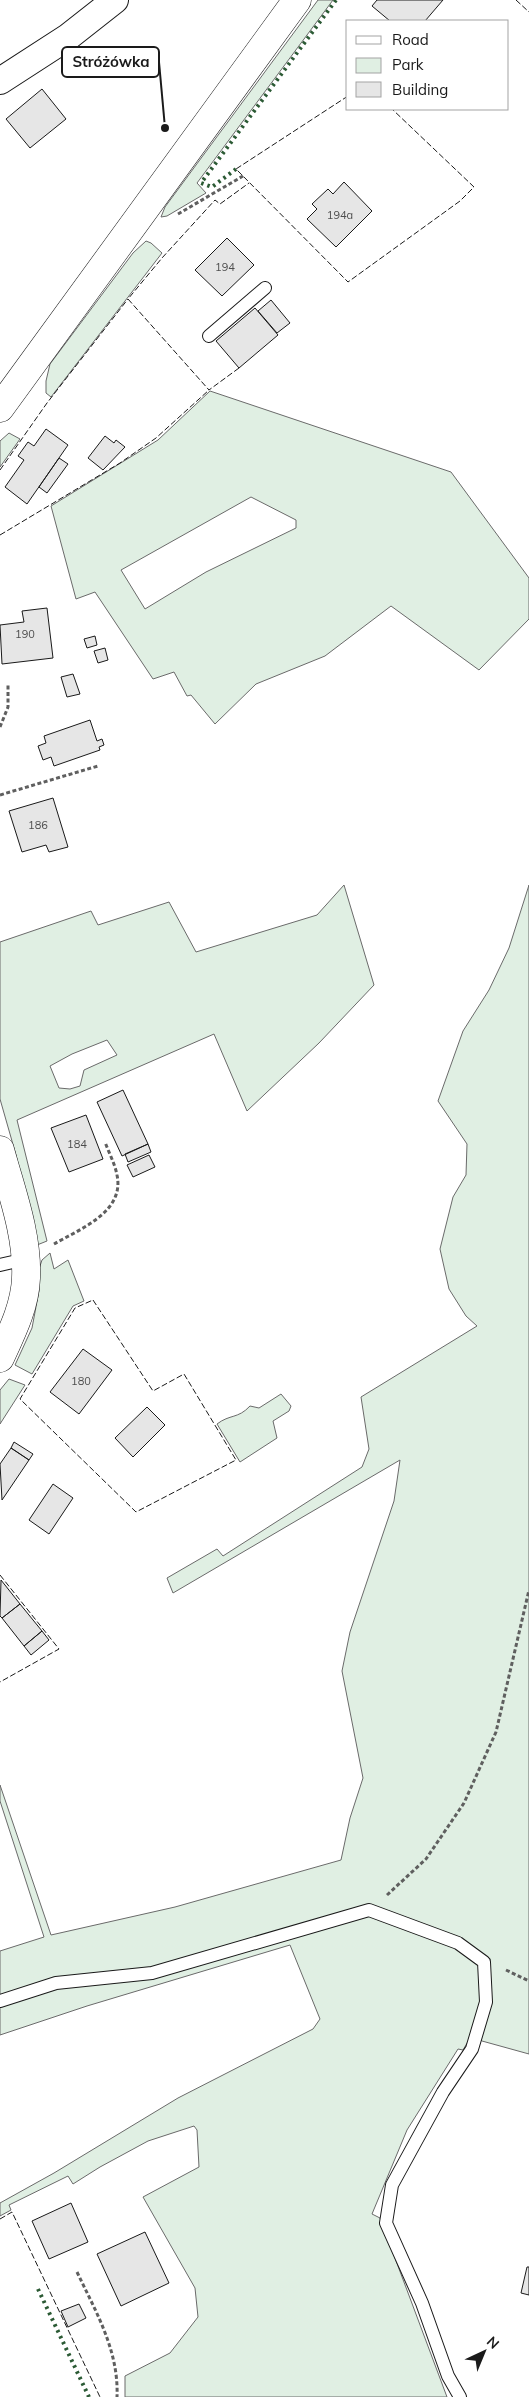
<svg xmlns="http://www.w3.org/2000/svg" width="529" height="2397" font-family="Mulish,sans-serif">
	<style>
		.green { fill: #e0efe3; stroke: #6a6a6a; fill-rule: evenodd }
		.building { fill: #e6e6e6; stroke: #1a1a1a }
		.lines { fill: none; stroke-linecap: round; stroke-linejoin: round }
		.lane-casing { stroke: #1a1a1a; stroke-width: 14 }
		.street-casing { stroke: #1a1a1a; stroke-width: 28 }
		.secondary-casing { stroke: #1a1a1a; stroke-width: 29 }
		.path { stroke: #5f5f5f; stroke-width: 3; stroke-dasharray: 4 2.5; stroke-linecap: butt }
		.lane { stroke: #fff; stroke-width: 12 }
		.street { stroke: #fff; stroke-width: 26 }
		.secondary { stroke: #fff; stroke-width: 28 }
		.hedge { stroke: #2b5a34; stroke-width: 4; stroke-dasharray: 2.5 4; stroke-linecap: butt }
		.fence { stroke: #1a1a1a; stroke-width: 1; stroke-dasharray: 6 2.5; stroke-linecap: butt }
		.labels { text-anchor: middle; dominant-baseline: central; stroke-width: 4; stroke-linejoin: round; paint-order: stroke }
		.number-label { font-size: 11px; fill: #4d4d4d }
		.leader { fill: none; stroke: #1a1a1a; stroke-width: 2 }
		.callout-dot { fill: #1a1a1a; stroke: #fff; stroke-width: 2 }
		.callout { fill: #fff; stroke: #1a1a1a; stroke-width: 2 }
		.callout-label { font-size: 15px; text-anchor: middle; font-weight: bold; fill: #1a1a1a }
	</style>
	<rect width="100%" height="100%" fill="#fff"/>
	<path class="green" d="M 318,0 L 333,0 L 197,183 L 206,193 L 167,216 L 161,217 L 165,207 Z
		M 146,241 L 151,243 L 162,253 L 51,397 L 46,393 L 46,381 L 50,364 L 133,253 Z
		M 210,391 L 451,472 L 529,578 L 529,619 L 479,670 L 391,606 L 325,656 L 256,684 L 215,724 L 191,695 L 187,696 L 174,672 L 153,679 L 95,592 L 76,599 L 51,506 L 158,440 ZM 251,497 L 296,520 L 296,528 L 206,572 L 145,609 L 121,570 Z
		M 9,433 L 20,439 L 0,467 L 0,441 Z
		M 344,885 L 374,985 L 319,1043 L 247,1111 L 214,1034 L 17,1120 L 47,1241 L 37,1245 L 16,1155 L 0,1099 L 0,942 L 91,911 L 98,925 L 169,902 L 196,952 L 317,915 ZM 107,1040 L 117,1055 L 84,1070 L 80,1086 L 70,1089 L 59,1088 L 50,1066 L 72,1054 Z
		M 529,885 L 529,2054 L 482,2041 L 473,2033 L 463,2050 L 458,2049 L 407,2130 L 372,2214 L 380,2218 L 447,2397 L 125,2397 L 125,2376 L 170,2353 L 198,2317 L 195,2288 L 143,2197 L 199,2167 L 197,2130 L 194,2126 L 148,2141 L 100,2167 L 73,2184 L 68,2176 L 9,2205 L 11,2210 L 0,2216 L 0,2203 L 54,2173 L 178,2098 L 313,2029 L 320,2019 L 290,1945 L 87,2006 L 0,2035 L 0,1951 L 44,1937 L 0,1801 L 0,1785 L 51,1935 L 175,1907 L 341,1860 L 350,1818 L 363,1778 L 342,1671 L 350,1632 L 394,1501 L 400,1460 L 173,1593 L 167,1578 L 217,1549 L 223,1556 L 362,1467 L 369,1449 L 361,1397 L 477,1326 L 466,1316 L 449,1289 L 440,1249 L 453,1197 L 466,1175 L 467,1144 L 438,1101 L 463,1031 L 489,990 L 509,948 Z
		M 50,1253 L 54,1269 L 68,1260 L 84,1301 L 73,1306 L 32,1374 L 15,1365 L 32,1328 L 39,1291 L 39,1269 L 42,1260 Z
		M 9,1379 L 25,1385 L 0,1424 L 0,1390 Z
		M 281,1394 L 291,1406 L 289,1411 L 273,1421 L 277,1438 L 240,1462 L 217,1424 C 230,1414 238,1419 250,1406 L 259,1408 Z"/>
	<path class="building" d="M 377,0 L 443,0 L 425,21 L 390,21 L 372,6 Z
		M 42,89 L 66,119 L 30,148 L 6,119 Z
		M 344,182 L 372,211 L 336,247 L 307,219 L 317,209 L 312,204 L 328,189 L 333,194 Z
		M 227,238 L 254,265 L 222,296 L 195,270 Z
		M 271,300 L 290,323 L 277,333 L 258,311 Z
		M 255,308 L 278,335 L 239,368 L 216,341 Z
		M 46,429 L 68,445 L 27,504 L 5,487 L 24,460 L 18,456 L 28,442 L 34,446 Z
		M 105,436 L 114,443 L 116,440 L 125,447 L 103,470 L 88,458 Z
		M 59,458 L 68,464 L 47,493 L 39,487 Z
		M 47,608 L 53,658 L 2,664 L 0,625 L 24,622 L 22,611 Z
		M 95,636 L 97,645 L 87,648 L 84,639 Z
		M 105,648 L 108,660 L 98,663 L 94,651 Z
		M 73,674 L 80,694 L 67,697 L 61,677 Z
		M 90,720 L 97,741 L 102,739 L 104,745 L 99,747 L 100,750 L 54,766 L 51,757 L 43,760 L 38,746 L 46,743 L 44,736 Z
		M 53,798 L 68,847 L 49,852 L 46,845 L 22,852 L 9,811 Z
		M 123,1090 L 148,1144 L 122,1156 L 97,1102 Z
		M 86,1115 L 103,1159 L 69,1172 L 51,1128 Z
		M 148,1144 L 151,1152 L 128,1162 L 125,1154 Z
		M 149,1155 L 155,1167 L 133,1177 L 127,1165 Z
		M 83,1349 L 112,1370 L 79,1414 L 50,1392 Z
		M 147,1407 L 165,1425 L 133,1457 L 115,1438 Z
		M 14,1442 L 33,1454 L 29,1460 L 11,1448 Z
		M 11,1448 L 29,1460 L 2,1500 L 0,1464 Z
		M 53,1484 L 73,1498 L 49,1534 L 29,1520 Z
		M 1,1580 L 20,1604 L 2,1618 L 0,1616 Z
		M 20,1604 L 42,1631 L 24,1646 L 2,1618 Z
		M 42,1631 L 49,1640 L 31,1655 L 24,1646 Z
		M 71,2203 L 88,2242 L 49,2259 L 32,2221 Z
		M 145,2232 L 169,2283 L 121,2306 L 97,2254 Z
		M 527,2267 L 529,2267 L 529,2295 L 521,2293 Z
		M 79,2304 L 86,2318 L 68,2327 L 61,2311 Z"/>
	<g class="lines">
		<g class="lane-casing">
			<path id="lane" d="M 209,336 L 265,288
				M 0,1265 L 26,1259
				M 0,2001 L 56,1983 L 152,1973 L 369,1910 L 458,1943 L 484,1962 L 486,2002 L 472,2049 L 443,2092 L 392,2185 L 386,2223 L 422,2303 L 448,2376 L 460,2397"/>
		</g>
		<g class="street-casing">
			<path id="street" d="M 0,81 L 68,37 L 115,0"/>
		</g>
		<g class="secondary-casing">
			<path id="secondary" d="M 0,408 L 297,0
				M 0,1150 C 11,1190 28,1235 26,1278 C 25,1306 12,1332 0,1358"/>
		</g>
		<path class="path" d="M 178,214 L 243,176
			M 0,727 L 8,707 L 8,685
			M 0,795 L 98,766
			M 54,1244 C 80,1229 125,1212 117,1175 C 115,1164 109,1153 105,1142
			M 387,1895 L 426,1859 L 464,1803 L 496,1732 L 529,1590
			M 506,1970 L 529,1981
			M 77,2272 C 96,2312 119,2351 117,2397"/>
		<use href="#lane" class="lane"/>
		<use href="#street" class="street"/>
		<use href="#secondary" class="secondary"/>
		<path class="hedge" d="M 236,169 L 212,187 L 201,183 L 336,0
			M 38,2289 L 89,2397"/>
		<path class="fence" d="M 516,0 L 529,12
			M 348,96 L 236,169 L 348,282 L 460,201 L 474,187 L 392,109
			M 239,368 L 209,390 L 128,299 L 162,258 L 215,200 L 220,204 L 249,183
			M 0,470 L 47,403 L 128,299
			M 0,535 L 120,463 L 156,438 L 209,390
			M 93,1300 L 153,1391 L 184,1374 L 236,1460 L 136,1512 L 20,1399 L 75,1308 Z
			M 0,1575 L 59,1649 L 0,1682
			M 0,2219 L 12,2212 L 100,2397"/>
	</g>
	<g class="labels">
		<g class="number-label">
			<text x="340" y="215">194a</text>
			<text x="225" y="267">194</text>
			<text x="25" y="634">190</text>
			<text x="38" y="825">186</text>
			<text x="77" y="1144">184</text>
			<text x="81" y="1381">180</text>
		</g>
	</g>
	<path class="leader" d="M165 128L159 62"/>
	<circle class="callout-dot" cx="165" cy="128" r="5"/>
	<rect class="callout" x="62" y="47" width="97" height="30" rx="5"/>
	<g class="callout-label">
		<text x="111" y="67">Stróżówka</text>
	</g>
	<rect x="346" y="20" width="162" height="90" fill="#ffffff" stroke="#a3a3a3"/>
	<rect x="356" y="36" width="25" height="8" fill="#ffffff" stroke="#a3a3a3"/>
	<text x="392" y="45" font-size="15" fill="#1a1a1a">Road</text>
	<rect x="356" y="58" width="25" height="15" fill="#e0efe3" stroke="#a3a3a3"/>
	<text x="392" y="70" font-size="15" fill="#1a1a1a">Park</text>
	<rect x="356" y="82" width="25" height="15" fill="#e6e6e6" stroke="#a3a3a3"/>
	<text x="392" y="95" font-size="15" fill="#1a1a1a">Building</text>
	<g transform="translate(484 2352) rotate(44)" stroke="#ffffff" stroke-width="4" paint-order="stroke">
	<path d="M0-4L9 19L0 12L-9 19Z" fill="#1a1a1a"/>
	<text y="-8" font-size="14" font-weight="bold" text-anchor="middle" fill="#1a1a1a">N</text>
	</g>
</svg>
